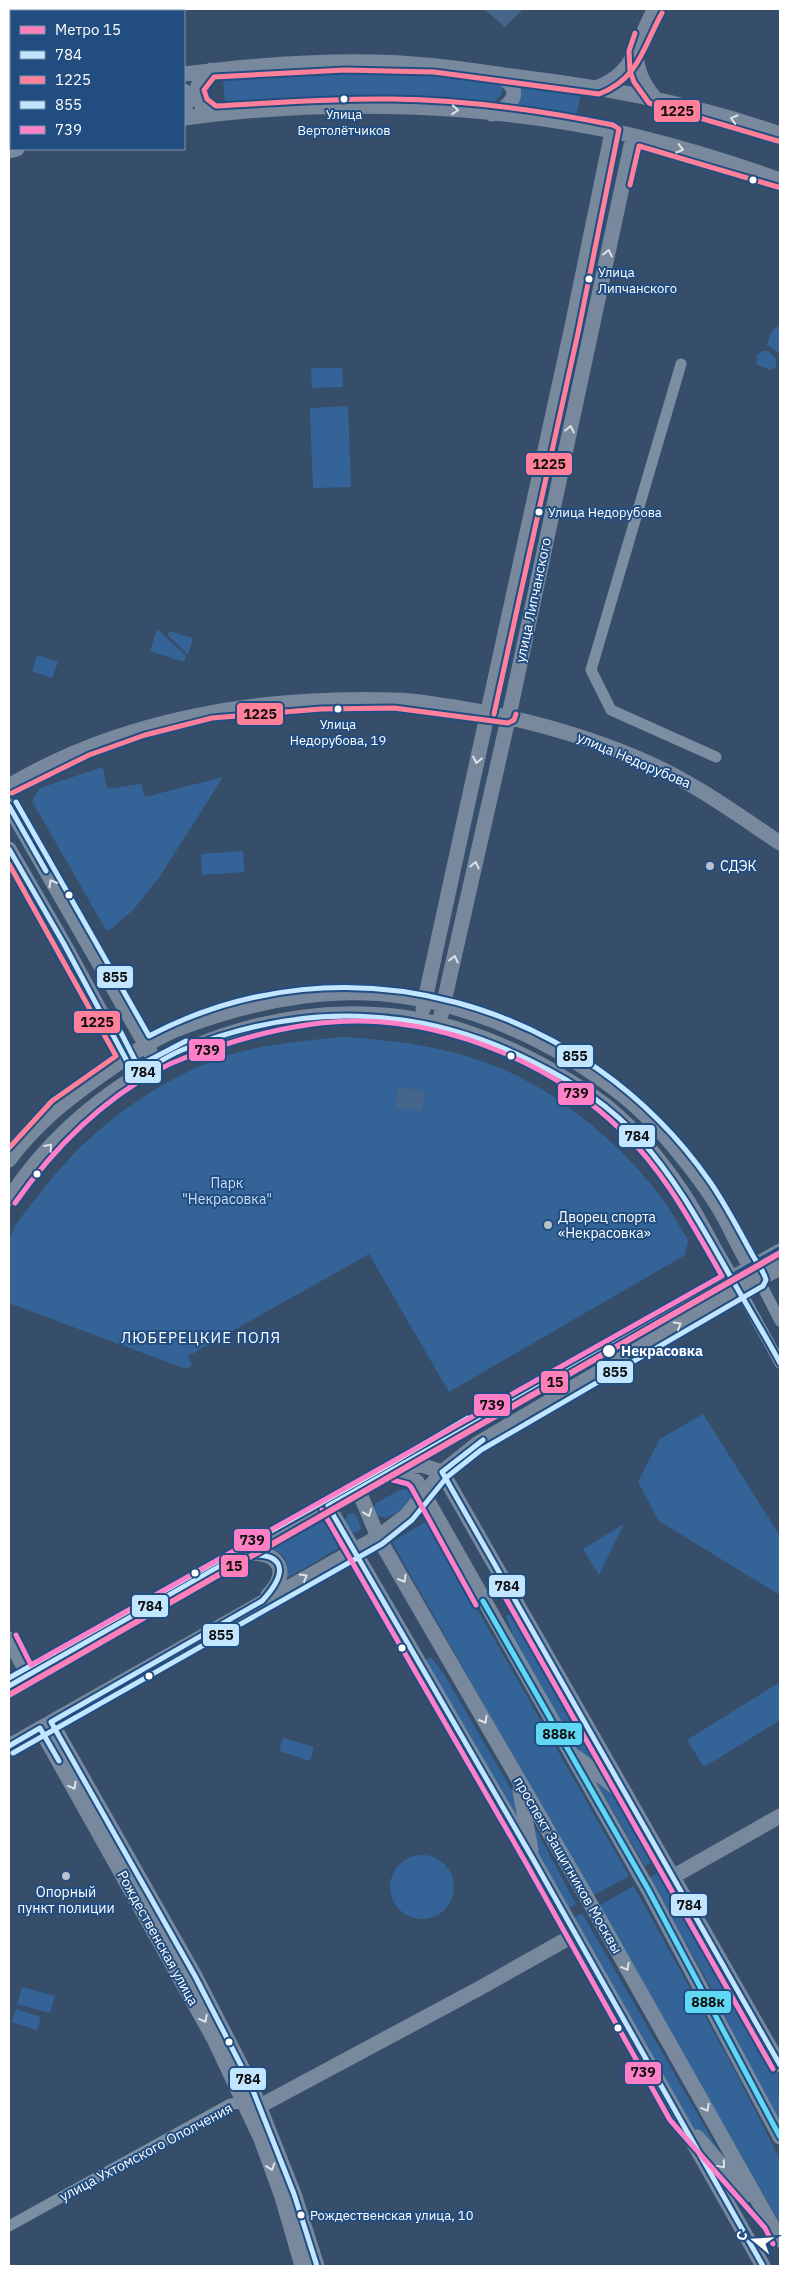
<svg xmlns="http://www.w3.org/2000/svg" width="789" height="2275" font-family="'IBM Plex Sans',sans-serif">
	<style>
		.green { fill: #346497 }
		.water { fill: #45668a }
		.lines { fill: none; stroke-linecap: round; stroke-linejoin: round }
		.street { stroke: #7c8ea1; stroke-width: 11 }
		.secondary { stroke: #78899d; stroke-width: 15 }
		.bus-1-casing { stroke: #214d80; stroke-width: 9 }
		.bus-2-casing { stroke: #214d80; stroke-width: 9 }
		.bus-3-casing { stroke: #214d80; stroke-width: 9 }
		.bus-4-casing { stroke: #214d80; stroke-width: 9 }
		.bus-5-casing { stroke: #214d80; stroke-width: 9 }
		.bus-1 { stroke: #c2e6ff; stroke-width: 5 }
		.bus-2 { stroke: #ff8098; stroke-width: 5 }
		.bus-3 { stroke: #c2e6ff; stroke-width: 5 }
		.bus-4 { stroke: #ff80c6; stroke-width: 5 }
		.bus-5 { stroke: #60d8f3; stroke-width: 5 }
		.metro-1-casing { stroke: #214d80; stroke-width: 10 }
		.metro-1 { stroke: #ff80b8; stroke-width: 6 }
		.oneway { stroke: #dde2e6 }
		.bus-dot { fill: #fff; stroke: #214d80; stroke-width: 2 }
		.poi-dot { fill: #b9c1cb; stroke: #214d80; stroke-width: 2 }
		.labels { text-anchor: middle; dominant-baseline: central; stroke-width: 4; stroke-linejoin: round; paint-order: stroke }
		.bus-label { font-size: 13px; fill: #fff; stroke: #214d80; text-anchor: start }
		.street-label { font-size: 14px; fill: #fff; stroke: #214d80 }
		.poi-label { font-size: 14px; fill: #fff; stroke: #214d80; text-anchor: start }
		.park-label { font-size: 14px; fill: #cadff6; stroke: #214d80 }
		.stop-label { font-size: 14px; font-weight: bold; fill: #fff; stroke: #214d80; text-anchor: start }
		.neighbourhood-label { font-size: 15px; letter-spacing: 1px; fill: #fff; stroke: #214d80 }
		.line-badge { stroke: #214d80; stroke-width: 2 }
		.pale-badge-label { font-size: 14px; text-anchor: middle; font-weight: bold; fill: #111 }
	</style>
	<rect width="100%" height="100%" fill="#374e6a"/>
	<path class="green" d="M 9,9 L 139,9 L 140,11 L 11,11 L 11,72 L 9,73 Z
		M 401,71 L 496,80 L 503,88 L 501,95 L 494,102 C 403,98 315,94 225,104 L 223,78 L 307,72 Z
		M 520,84 L 581,92 L 576,116 L 517,107 Z
		M 780,323 L 780,354 L 767,345 L 771,333 Z
		M 763,351 L 768,351 L 776,358 L 776,367 L 771,370 L 756,364 L 757,355 Z
		M 311,368 L 342,368 L 343,387 L 312,388 Z
		M 348,406 L 351,487 L 313,488 L 310,408 Z
		M 157,629 L 186,656 L 184,662 L 150,651 Z
		M 169,631 L 193,638 L 188,655 L 168,635 Z
		M 37,655 L 58,662 L 52,678 L 32,671 Z
		M 103,767 L 107,789 L 141,784 L 145,797 L 223,777 L 160,876 L 134,909 L 110,930 L 106,930 L 32,801 L 40,788 Z
		M 243,851 L 244,872 L 202,875 L 201,854 Z
		M 342,1037 C 391,1040 441,1046 487,1063 C 554,1087 619,1142 662,1198 C 671,1211 679,1226 688,1240 L 685,1255 L 449,1392 L 369,1254 L 188,1356 L 192,1365 L 186,1369 L 9,1303 C 9,1283 6,1261 9,1242 C 12,1224 31,1206 42,1191 C 87,1131 154,1081 226,1056 C 263,1044 304,1041 342,1037 Z
		M 703,1414 L 780,1536 L 780,1595 L 659,1521 L 638,1482 L 660,1439 Z
		M 402,1489 L 408,1490 L 412,1494 L 409,1506 L 386,1518 L 377,1516 L 374,1508 L 376,1503 Z
		M 352,1513 L 356,1515 L 361,1528 L 358,1532 L 351,1533 L 344,1522 L 348,1514 Z
		M 320,1521 L 326,1524 L 339,1545 L 337,1549 L 286,1579 C 290,1563 286,1551 268,1550 Z
		M 427,1521 L 629,1876 L 592,1896 L 392,1542 Z
		M 624,1524 L 599,1575 L 583,1549 Z
		M 516,1611 L 616,1782 L 576,1749 L 514,1639 L 506,1616 Z
		M 431,1657 L 445,1676 L 512,1791 L 518,1808 L 521,1834 L 423,1662 Z
		M 780,1682 L 780,1720 L 704,1767 L 687,1740 Z
		M 283,1738 L 314,1747 L 310,1761 L 279,1751 Z
		M 592,1775 L 623,1799 L 656,1859 L 645,1866 Z
		M 531,1820 L 576,1904 L 566,1910 L 535,1856 Z
		M390 1887a32 32 0 1 1 64 0a32 32 0 1 1-64 0Z
		M 663,1870 L 778,2071 L 780,2126 L 705,1977 L 649,1878 Z
		M 634,1886 L 734,2069 L 780,2159 L 780,2224 L 598,1906 Z
		M 582,1913 L 728,2167 L 679,2113 L 570,1920 Z
		M 22,1987 L 55,1996 L 50,2013 L 17,2004 Z
		M 16,2009 L 41,2017 L 37,2030 L 12,2022 Z"/>
	<path class="water" d="M 484,9 L 523,9 L 505,27 Z
		M 398,1087 L 425,1091 L 422,1111 L 395,1107 Z"/>
	<g class="lines">
		<path class="street" d="M 681,364 L 591,670 L 611,710 L 716,757
			M 759,1280 L 780,1321
			M 740,1290 L 780,1363
			M 9,2226 L 221,2109 L 230,2104 L 245,2103"/>
		<path class="secondary" d="M 174,9 L 174,11
			M 636,52 C 637,71 642,82 654,97
			M 211,70 C 191,87 191,101 214,114
			M 184,74 C 262,64 357,57 436,66 C 464,69 491,73 519,77 C 609,88 694,104 780,134
			M 598,87 C 638,72 636,40 655,9
			M 184,91 L 186,118
			M 9,104 L 11,104
			M 492,114 C 516,104 523,89 498,75
			M 184,118 C 329,98 492,103 635,136 C 684,148 733,163 780,180
			M 9,151 L 17,149
			M 9,786 C 122,718 262,696 393,700 C 413,700 434,704 454,707 C 523,718 588,736 651,764 C 697,785 738,815 780,843
			M 9,806 L 151,1054
			M 9,849 L 64,944 L 130,1066
			M 423,1009 L 571,331 L 612,132
			M 441,1015 L 511,706 L 633,136
			M 9,1160 C 36,1124 64,1102 100,1076 C 123,1060 149,1041 175,1030 C 227,1010 285,995 341,993 C 443,989 548,1035 626,1098 C 659,1125 705,1182 725,1219 C 736,1240 745,1261 759,1280
			M 9,1199 C 94,1067 265,991 421,1020 C 468,1029 512,1048 553,1071 C 572,1083 592,1094 610,1109 C 637,1132 662,1162 682,1192 C 703,1223 717,1259 740,1290
			M 402,1468 L 421,1465 L 442,1472 L 780,2065
			M 391,1472 L 411,1477 L 417,1482 L 648,1889 L 780,2137
			M 358,1489 L 378,1537 L 601,1922 L 780,2240
			M 328,1506 L 533,1859 L 763,2266
			M 243,1555 C 274,1547 294,1570 268,1595
			M 9,1639 L 28,1675
			M 9,1686 L 780,1251
			M 51,1722 L 195,1976 L 250,2083 L 294,2194 L 317,2266
			M 40,1728 L 214,2039 L 261,2139 L 282,2197 L 302,2266
			M 9,1746 L 378,1537 L 407,1515 L 442,1472 L 477,1444 L 725,1298 L 780,1268
			M 576,1757 L 623,1793
			M 520,1791 L 531,1850
			M 674,1876 L 780,1816
			M 252,2107 L 260,2106 L 480,1988 L 574,1935
			M 697,2137 L 747,2195"/>
		<g class="bus-1-casing">
			<path id="bus-1" d="M 9,806 L 46,871
				M 9,849 L 64,944 L 135,1076 C 150,1068 165,1057 182,1050 C 299,1002 420,1004 533,1062 C 572,1081 610,1106 639,1138 C 676,1179 702,1227 729,1274 C 746,1304 764,1333 780,1363
				M 483,1440 L 442,1472 L 780,2065
				M 9,1686 L 236,1557 C 280,1549 294,1566 262,1601 L 51,1722 L 195,1976 L 250,2083 L 294,2194 L 317,2266
				M 9,1746 L 40,1728 L 59,1761
				M 763,2266 L 533,1859 L 328,1506 L 780,1251"/>
		</g>
		<g class="bus-2-casing">
			<path id="bus-2" d="M 635,33 L 629,51 L 630,71 L 634,82 L 649,103 L 778,141
				M 630,185 L 639,146 L 778,187
				M 494,714 L 578,333 L 619,129 L 613,125 C 540,110 466,100 391,99 C 332,98 274,103 216,106 L 207,99 L 204,90 L 214,77 L 345,70 L 434,72 L 599,94 C 639,79 643,47 662,13
				M 12,793 L 89,755 L 145,735 L 212,718 L 321,709 L 394,708 L 508,723 L 514,720 L 516,714
				M 9,864 L 116,1056 L 52,1101 L 9,1148"/>
		</g>
		<g class="bus-3-casing">
			<path id="bus-3" d="M 114,1019 L 138,1066 L 186,1041
				M 9,1678 L 387,1466 L 468,1418
				M 13,1753 L 382,1544 L 412,1520 L 447,1477 L 481,1450 L 763,1286 L 766,1280 C 764,1271 756,1262 752,1254 C 738,1229 726,1205 710,1182 C 585,1002 346,932 149,1036 L 16,802"/>
		</g>
		<g class="bus-4-casing">
			<path id="bus-4" d="M 15,1203 C 53,1149 100,1102 158,1070 C 178,1059 198,1053 220,1046 C 266,1031 313,1020 362,1021 C 456,1023 556,1066 623,1132 C 665,1172 693,1226 722,1276 L 31,1665 L 16,1635
				M 389,1479 L 408,1484 L 411,1487 L 476,1605
				M 322,1510 L 526,1863 L 670,2120 L 765,2228 L 773,2244
				M 501,1590 L 773,2069"/>
		</g>
		<g class="bus-5-casing">
			<path id="bus-5" d="M 483,1601 L 648,1889 L 780,2137"/>
		</g>
		<use href="#bus-1" class="bus-1"/>
		<use href="#bus-2" class="bus-2"/>
		<use href="#bus-3" class="bus-3"/>
		<use href="#bus-4" class="bus-4"/>
		<use href="#bus-5" class="bus-5"/>
		<g class="metro-1-casing">
			<path id="metro-1" d="M 9,1695 L 780,1253"/>
		</g>
		<use href="#metro-1" class="metro-1"/>
	</g>
	<defs><path id="oneway-chevron" d="M-2-3.5L2.5 0L-2 3.5" fill="none" stroke-width="1.6" stroke-linecap="round" stroke-linejoin="round" transform="scale(1.25)"/></defs>
	<g class="oneway">
		<use href="#oneway-chevron" transform="translate(455 110) rotate(5)"/>
		<use href="#oneway-chevron" transform="translate(734 119) rotate(-164)"/>
		<use href="#oneway-chevron" transform="translate(680 149) rotate(16)"/>
		<use href="#oneway-chevron" transform="translate(608 253) rotate(-78)"/>
		<use href="#oneway-chevron" transform="translate(570 429) rotate(-78)"/>
		<use href="#oneway-chevron" transform="translate(477 760) rotate(102)"/>
		<use href="#oneway-chevron" transform="translate(475 865) rotate(-77)"/>
		<use href="#oneway-chevron" transform="translate(52 883) rotate(-120)"/>
		<use href="#oneway-chevron" transform="translate(454 959) rotate(-77)"/>
		<use href="#oneway-chevron" transform="translate(49 1147) rotate(-49)"/>
		<use href="#oneway-chevron" transform="translate(678 1325) rotate(-30)"/>
		<use href="#oneway-chevron" transform="translate(368 1513) rotate(68)"/>
		<use href="#oneway-chevron" transform="translate(304 1577) rotate(-30)"/>
		<use href="#oneway-chevron" transform="translate(403 1579) rotate(60)"/>
		<use href="#oneway-chevron" transform="translate(484 1720) rotate(60)"/>
		<use href="#oneway-chevron" transform="translate(73 1786) rotate(61)"/>
		<use href="#oneway-chevron" transform="translate(626 1967) rotate(61)"/>
		<use href="#oneway-chevron" transform="translate(204 2019) rotate(61)"/>
		<use href="#oneway-chevron" transform="translate(706 2108) rotate(61)"/>
		<use href="#oneway-chevron" transform="translate(722 2165) rotate(50)"/>
		<use href="#oneway-chevron" transform="translate(271 2167) rotate(71)"/>
	</g>
	<g class="bus-dot">
		<circle cx="344" cy="99" r="4.5"/>
		<circle cx="753" cy="180" r="4.5"/>
		<circle cx="589" cy="279" r="4.5"/>
		<circle cx="539" cy="512" r="4.5"/>
		<circle cx="338" cy="709" r="4.5"/>
		<circle cx="69" cy="895" r="4.5"/>
		<circle cx="511" cy="1056" r="4.5"/>
		<circle cx="37" cy="1174" r="4.5"/>
		<circle cx="609" cy="1351" r="7"/>
		<circle cx="195" cy="1573" r="4.5"/>
		<circle cx="402" cy="1648" r="4.5"/>
		<circle cx="149" cy="1676" r="4.5"/>
		<circle cx="618" cy="2028" r="4.5"/>
		<circle cx="229" cy="2042" r="4.5"/>
		<circle cx="301" cy="2215" r="4.5"/>
	</g>
	<g class="poi-dot">
		<circle cx="710" cy="866" r="5"/>
		<circle cx="548" cy="1225" r="5"/>
		<circle cx="66" cy="1876" r="5"/>
	</g>
	<g class="labels">
		<g class="bus-label">
			<text x="344" y="114" text-anchor="middle">Улица<tspan x="344" dy="16">Вертолётчиков</tspan></text>
			<text x="598" y="272">Улица<tspan x="598" dy="16">Липчанского</tspan></text>
			<text x="548" y="512">Улица Недорубова</text>
			<text x="338" y="724" text-anchor="middle">Улица<tspan x="338" dy="16">Недорубова, 19</tspan></text>
			<text x="310" y="2215">Рождественская улица, 10</text>
		</g>
		<g class="street-label">
			<text transform="translate(533 600) rotate(-78)">улица Липчанского</text>
			<text transform="translate(634 760) rotate(23)">улица Недорубова</text>
			<text transform="translate(568 1865) rotate(60)">проспект Защитников Москвы</text>
			<text transform="translate(158 1938) rotate(61)">Рождественская улица</text>
			<text transform="translate(146 2152) rotate(-28)">улица Ухтомского Ополчения</text>
		</g>
		<g class="poi-label">
			<text x="720" y="866">СДЭК</text>
			<text x="558" y="1217">Дворец спорта<tspan x="558" dy="16">«Некрасовка»</tspan></text>
			<text x="66" y="1892" text-anchor="middle">Опорный<tspan x="66" dy="16">пункт полиции</tspan></text>
		</g>
		<g class="park-label">
			<text x="227" y="1183">Парк<tspan x="227" dy="16">"Некрасовка"</tspan></text>
		</g>
		<g class="stop-label">
			<text x="621" y="1351">Некрасовка</text>
		</g>
		<g class="neighbourhood-label">
			<text x="201" y="1337">ЛЮБЕРЕЦКИЕ ПОЛЯ</text>
		</g>
	</g>
	<g class="line-badge">
		<rect x="653" y="99" width="48" height="24" rx="5" fill="#ff8098"/>
		<rect x="525" y="452" width="48" height="24" rx="5" fill="#ff8098"/>
		<rect x="236" y="702" width="48" height="24" rx="5" fill="#ff8098"/>
		<rect x="96" y="965" width="38" height="24" rx="5" fill="#c2e6ff"/>
		<rect x="73" y="1010" width="48" height="24" rx="5" fill="#ff8098"/>
		<rect x="188" y="1038" width="38" height="24" rx="5" fill="#ff80c6"/>
		<rect x="556" y="1044" width="38" height="24" rx="5" fill="#c2e6ff"/>
		<rect x="124" y="1060" width="38" height="24" rx="5" fill="#c2e6ff"/>
		<rect x="557" y="1082" width="38" height="24" rx="5" fill="#ff80c6"/>
		<rect x="618" y="1124" width="38" height="24" rx="5" fill="#c2e6ff"/>
		<rect x="596" y="1360" width="38" height="24" rx="5" fill="#c2e6ff"/>
		<rect x="540" y="1370" width="29" height="24" rx="5" fill="#ff80b8"/>
		<rect x="473" y="1393" width="38" height="24" rx="5" fill="#ff80c6"/>
		<rect x="233" y="1528" width="38" height="24" rx="5" fill="#ff80c6"/>
		<rect x="220" y="1554" width="29" height="24" rx="5" fill="#ff80b8"/>
		<rect x="488" y="1574" width="38" height="24" rx="5" fill="#c2e6ff"/>
		<rect x="131" y="1594" width="38" height="24" rx="5" fill="#c2e6ff"/>
		<rect x="202" y="1623" width="38" height="24" rx="5" fill="#c2e6ff"/>
		<rect x="535" y="1722" width="48" height="24" rx="5" fill="#60d8f3"/>
		<rect x="670" y="1893" width="38" height="24" rx="5" fill="#c2e6ff"/>
		<rect x="684" y="1990" width="48" height="24" rx="5" fill="#60d8f3"/>
		<rect x="624" y="2061" width="38" height="24" rx="5" fill="#ff80c6"/>
		<rect x="229" y="2067" width="38" height="24" rx="5" fill="#c2e6ff"/>
	</g>
	<g class="pale-badge-label">
		<text x="677" y="116">1225</text>
		<text x="549" y="469">1225</text>
		<text x="260" y="719">1225</text>
		<text x="115" y="982">855</text>
		<text x="97" y="1027">1225</text>
		<text x="207" y="1055">739</text>
		<text x="575" y="1061">855</text>
		<text x="143" y="1077">784</text>
		<text x="576" y="1098">739</text>
		<text x="637" y="1141">784</text>
		<text x="615" y="1377">855</text>
		<text x="555" y="1387">15</text>
		<text x="492" y="1410">739</text>
		<text x="252" y="1545">739</text>
		<text x="234" y="1571">15</text>
		<text x="507" y="1591">784</text>
		<text x="150" y="1611">784</text>
		<text x="221" y="1640">855</text>
		<text x="559" y="1739">888к</text>
		<text x="689" y="1910">784</text>
		<text x="708" y="2007">888к</text>
		<text x="643" y="2077">739</text>
		<text x="248" y="2084">784</text>
	</g>
	<rect width="789" height="2275" fill="none" stroke="#ffffff" stroke-width="20"/>
	<rect x="10" y="10" width="175" height="140" fill="#214d80" stroke="#7a94b3"/>
	<rect x="20" y="26" width="25" height="8" fill="#ff80b8" stroke="#7a94b3"/>
	<text x="55" y="35" font-size="15" fill="#ffffff">Метро 15</text>
	<rect x="20" y="51" width="25" height="8" fill="#c2e6ff" stroke="#7a94b3"/>
	<text x="55" y="60" font-size="15" fill="#ffffff">784</text>
	<rect x="20" y="76" width="25" height="8" fill="#ff8098" stroke="#7a94b3"/>
	<text x="55" y="85" font-size="15" fill="#ffffff">1225</text>
	<rect x="20" y="101" width="25" height="8" fill="#c2e6ff" stroke="#7a94b3"/>
	<text x="55" y="110" font-size="15" fill="#ffffff">855</text>
	<rect x="20" y="126" width="25" height="8" fill="#ff80c6" stroke="#7a94b3"/>
	<text x="55" y="135" font-size="15" fill="#ffffff">739</text>
	<g transform="translate(754 2240) rotate(288)" stroke="#214d80" stroke-width="4" paint-order="stroke">
	<path d="M0-4L9 19L0 12L-9 19Z" fill="#ffffff"/>
	<text y="-8" font-size="14" font-weight="bold" text-anchor="middle" fill="#ffffff">С</text>
	</g>
</svg>
